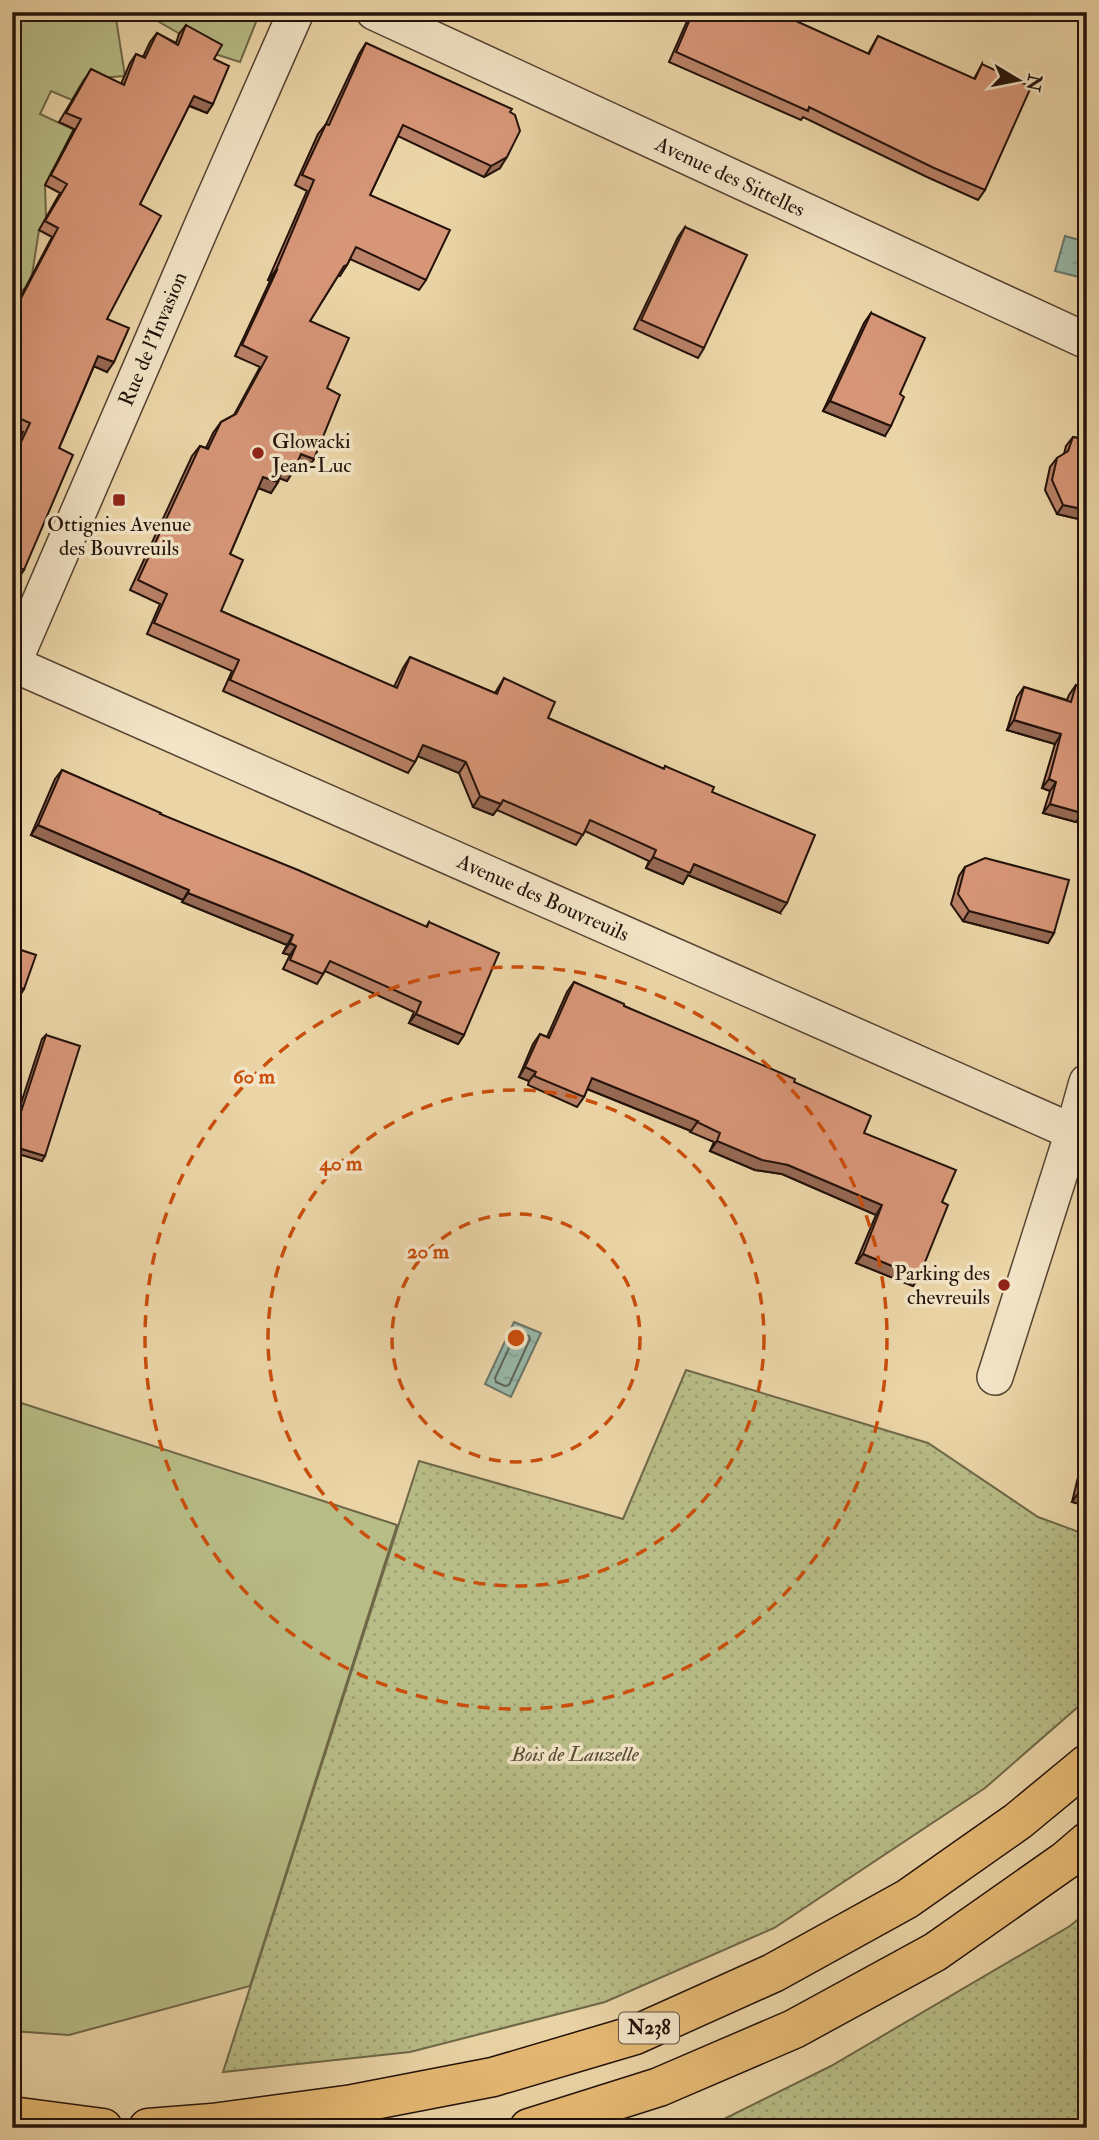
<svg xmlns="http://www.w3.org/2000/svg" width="1099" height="2140" font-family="'IM FELL Double Pica',serif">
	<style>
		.green { fill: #b8bd87; stroke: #6e6848; stroke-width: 2 }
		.park { fill: url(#park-dots); stroke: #6e6848; stroke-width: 2 }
		.water { fill: url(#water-ripples); stroke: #69766a; stroke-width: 2 }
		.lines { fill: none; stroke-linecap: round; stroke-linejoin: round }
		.shore { stroke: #5e655a; stroke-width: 2 }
		.minor-casing { stroke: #554331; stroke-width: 38 }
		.trunk-casing { stroke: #23120a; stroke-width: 41 }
		.minor { stroke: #f2e4c6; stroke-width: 35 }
		.trunk { stroke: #e6ba74; stroke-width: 38 }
		.wall { fill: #b98167; stroke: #23120a; stroke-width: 2 }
		.shaded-wall { fill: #966954; stroke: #23120a; stroke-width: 2 }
		.building { fill: #d79678; stroke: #23120a; stroke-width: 2 }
		.ring { fill: none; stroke: #ca4e0c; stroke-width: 3.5; stroke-dasharray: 12 9 }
		.poi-dot { fill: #8f2418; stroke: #f2e4c6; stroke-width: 2.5 }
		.labels { text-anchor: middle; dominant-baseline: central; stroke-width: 7; stroke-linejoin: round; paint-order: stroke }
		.shield { fill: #f2e4c6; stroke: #615142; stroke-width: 2 }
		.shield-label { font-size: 19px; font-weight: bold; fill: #23120a }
		.street-label { font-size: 21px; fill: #23120a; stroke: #f2e4c6 }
		.poi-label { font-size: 21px; fill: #23120a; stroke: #f2e4c6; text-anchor: start }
		.park-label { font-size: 21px; font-style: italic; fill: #574e36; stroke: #f2e4c6 }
		.centre { fill: #ca4e0c; stroke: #f2e4c6; stroke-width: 3.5 }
		.ring-label { font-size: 21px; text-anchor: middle; font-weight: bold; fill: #ca4e0c; stroke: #f2e4c6; stroke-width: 7; stroke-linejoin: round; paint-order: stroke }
	</style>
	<defs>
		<pattern id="park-dots" width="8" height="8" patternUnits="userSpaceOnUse" patternTransform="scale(1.75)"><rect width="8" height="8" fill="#b8bd87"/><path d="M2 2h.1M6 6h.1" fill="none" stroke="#9ea173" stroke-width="1.8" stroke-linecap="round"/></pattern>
		<pattern id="water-ripples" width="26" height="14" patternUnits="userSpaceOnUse" patternTransform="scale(1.75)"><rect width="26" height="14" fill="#98b8aa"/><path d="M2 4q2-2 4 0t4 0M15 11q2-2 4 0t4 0" fill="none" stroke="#839d91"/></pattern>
	</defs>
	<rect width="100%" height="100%" fill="#ebd5a7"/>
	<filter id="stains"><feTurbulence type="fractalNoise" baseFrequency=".00286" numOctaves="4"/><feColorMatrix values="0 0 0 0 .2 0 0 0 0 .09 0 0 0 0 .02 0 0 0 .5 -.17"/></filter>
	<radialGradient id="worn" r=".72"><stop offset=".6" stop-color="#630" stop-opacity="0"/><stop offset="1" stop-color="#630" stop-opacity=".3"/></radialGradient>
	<path class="green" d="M 12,12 L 115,12 L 125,76 L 84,79 L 72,100 L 51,91 L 40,114 L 98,141 L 52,171 L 45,185 L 46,218 L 39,230 L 32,275 L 26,287 L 12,299 Z
		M 142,12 L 260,12 L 240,62 L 215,54 Z
		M 12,1400 L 397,1525 L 250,1986 L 69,2035 L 12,2031 Z"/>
	<path class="park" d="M 686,1370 L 928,1443 L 1038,1517 L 1087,1535 L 1087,1699 L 985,1788 L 774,1928 L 605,2002 L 410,2052 L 223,2072 L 419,1461 L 623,1519 Z
		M 1087,1912 L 1087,2128 L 706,2128 L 831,2066 L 1070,1926 Z"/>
	<path class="water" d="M 1065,236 L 1087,242 L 1087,279 L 1055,271 Z
		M 514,1322 L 541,1333 L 511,1397 L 485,1384 Z"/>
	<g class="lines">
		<path class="shore" d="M 520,1332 L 529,1336 L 530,1339 L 509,1385 L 505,1386 L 496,1382 L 495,1378 L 516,1333 Z"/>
		<g class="minor-casing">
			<path id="minor" d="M 374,12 L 1087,341
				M 13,664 L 1073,1132
				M 12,666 L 204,221 L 296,12
				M 995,1377 L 1073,1132 L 1087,1082"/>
		</g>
		<g class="trunk-casing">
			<path id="trunk" d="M 12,2116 L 103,2128
				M 148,2128 L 212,2123 L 353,2104 L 493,2077 L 635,2035 L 773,1973 L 907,1899 L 1018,1821 L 1087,1764
				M 529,2128 L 659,2087 L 794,2029 L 935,1952 L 1066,1860 L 1087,1842"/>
		</g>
		<use href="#minor" class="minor"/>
		<use href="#trunk" class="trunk"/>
	</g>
	<path class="wall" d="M 691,12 L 776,12 L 868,54 L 878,36 L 974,79 L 982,64 L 985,190 L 978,200 L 927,177 L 803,117 L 801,120 L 669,62 Z
		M 186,25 L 214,59 L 213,104 L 207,113 L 189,106 L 140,204 L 107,319 L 107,372 L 94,366 L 59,448 L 18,579 L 12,577 L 12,456 L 23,432 L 12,427 L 12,301 L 17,304 L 52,237 L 39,230 L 60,193 L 45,185 L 74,129 L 59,122 L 91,69 L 121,84 L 130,63 L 136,54 L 143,57 L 150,42 L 157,33 L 176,43 L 179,34 Z
		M 366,43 L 510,112 L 500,168 L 484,177 L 398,136 L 370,195 L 426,280 L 419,290 L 350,259 L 347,265 L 340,276 L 338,276 L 310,321 L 327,388 L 314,459 L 307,469 L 296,465 L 287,481 L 279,478 L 278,482 L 271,493 L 258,488 L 230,554 L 221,611 L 394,687 L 403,668 L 410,657 L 495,693 L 504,678 L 548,718 L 664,769 L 665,766 L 712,792 L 780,913 L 688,875 L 683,884 L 646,868 L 649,861 L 585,831 L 576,845 L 497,810 L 493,815 L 473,807 L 459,773 L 418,756 L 415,762 L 408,773 L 223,691 L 232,671 L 147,634 L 160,604 L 130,590 L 192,456 L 200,446 L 206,448 L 213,433 L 221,422 L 234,415 L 260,367 L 235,356 L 270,281 L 268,280 L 307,191 L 295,185 L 318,134 L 326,124 L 359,54 Z
		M 685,227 L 704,348 L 698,358 L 634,329 L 678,237 Z
		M 871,313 L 885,436 L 823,411 L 864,323 Z
		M 1073,437 L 1087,440 L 1087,521 L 1057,514 L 1045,490 L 1050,467 L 1057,458 L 1064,454 L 1066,446 Z
		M 1076,685 L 1087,688 L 1087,800 L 1076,822 L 1043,813 L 1050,791 L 1042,788 L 1055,744 L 1007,730 L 1017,697 L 1024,687 L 1067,700 L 1069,695 Z
		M 62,770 L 160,814 L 426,927 L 429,922 L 464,1035 L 458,1044 L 409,1023 L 414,1012 L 325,971 L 317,984 L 283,969 L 290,955 L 283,953 L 287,945 L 182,902 L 183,900 L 31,835 L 55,779 Z
		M 965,867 L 1054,933 L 1048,943 L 963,921 L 951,904 L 959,876 Z
		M 574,982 L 624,1006 L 794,1082 L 864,1133 L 942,1202 L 919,1277 L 913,1286 L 856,1263 L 876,1215 L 782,1174 L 755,1170 L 710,1151 L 714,1142 L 690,1132 L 691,1131 L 587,1089 L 584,1097 L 577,1107 L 528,1085 L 529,1081 L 519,1077 L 533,1044 L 540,1034 L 547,1037 L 567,992 Z
		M 46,1035 L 42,1161 L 12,1152 L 12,1131 L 42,1039 Z
		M 1087,1457 L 1087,1506 L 1072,1502 L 1081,1465 Z"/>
	<path class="shaded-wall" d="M 194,96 L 213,104 L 207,113 L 188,105 Z
		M 507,157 L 500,168 L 484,177 L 491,166 Z
		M 276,270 L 277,270 L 270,281 L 268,280 Z
		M 98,356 L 114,362 L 107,372 L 91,365 Z
		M 830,401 L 891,426 L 885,436 L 823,411 Z
		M 301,454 L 314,459 L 307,469 L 294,465 Z
		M 283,467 L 294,470 L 287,481 L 276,477 Z
		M 263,477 L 278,482 L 271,493 L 256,487 Z
		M 1063,505 L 1087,510 L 1087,521 L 1057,514 Z
		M 12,564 L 24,570 L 18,579 L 12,577 Z
		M 1014,720 L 1061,734 L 1055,744 L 1007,730 Z
		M 423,745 L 466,762 L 459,773 L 415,755 Z
		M 1049,779 L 1056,782 L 1050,791 L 1042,788 Z
		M 480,796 L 501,804 L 493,815 L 473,807 Z
		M 1050,804 L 1082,813 L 1076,822 L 1043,813 Z
		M 38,825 L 189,890 L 183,900 L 31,835 Z
		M 653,857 L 694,864 L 787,903 L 780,913 L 688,875 L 683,884 L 646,868 Z
		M 188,893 L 293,935 L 287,945 L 182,902 Z
		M 969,911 L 1054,933 L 1048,943 L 963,921 Z
		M 290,943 L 296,946 L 290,955 L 283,953 Z
		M 12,986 L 24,989 L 18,999 L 12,997 Z
		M 416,1014 L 464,1035 L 458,1044 L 409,1023 Z
		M 525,1067 L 536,1072 L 529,1081 L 519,1077 Z
		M 592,1078 L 698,1121 L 691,1131 L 585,1088 Z
		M 717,1141 L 788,1165 L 882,1205 L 876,1215 L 782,1174 L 755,1170 L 710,1151 Z
		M 12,1146 L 45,1156 L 42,1161 L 12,1152 Z
		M 863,1254 L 919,1277 L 913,1286 L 856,1263 Z
		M 1079,1492 L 1087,1494 L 1087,1506 L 1072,1502 Z"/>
	<path class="building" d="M 693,12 L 776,12 L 869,54 L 878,36 L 975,79 L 982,64 L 1031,87 L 985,190 L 934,168 L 809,107 L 808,111 L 676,52 Z
		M 186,25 L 222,45 L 214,59 L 229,66 L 213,104 L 194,96 L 140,204 L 161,216 L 107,319 L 129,328 L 114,362 L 98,356 L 59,448 L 73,455 L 24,570 L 12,564 L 12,461 L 30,423 L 12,415 L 12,411 L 17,398 L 12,396 L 12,301 L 18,304 L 58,228 L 45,221 L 67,184 L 51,175 L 81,119 L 66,113 L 91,69 L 124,85 L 136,54 L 145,58 L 157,33 L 178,45 Z
		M 366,43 L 512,109 L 510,112 L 515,115 L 520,131 L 507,157 L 491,166 L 403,125 L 370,195 L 450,230 L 426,280 L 356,247 L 347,265 L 344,266 L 310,321 L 349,338 L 327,388 L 340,395 L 314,459 L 301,454 L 294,470 L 283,467 L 278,482 L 263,477 L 230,554 L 243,560 L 221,611 L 397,688 L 410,657 L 497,694 L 504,678 L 555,702 L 548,718 L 664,769 L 665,766 L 714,787 L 712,792 L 815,835 L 787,903 L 694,864 L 690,873 L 653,857 L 656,850 L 590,820 L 583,835 L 503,800 L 501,804 L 480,796 L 466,762 L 423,745 L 415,762 L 230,680 L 239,660 L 154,623 L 167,594 L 138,580 L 200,446 L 208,449 L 221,422 L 236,414 L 267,357 L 242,345 L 277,270 L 276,270 L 314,180 L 302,175 L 326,124 L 329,125 Z
		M 685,227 L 747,255 L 704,348 L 641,320 Z
		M 871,313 L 925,338 L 900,394 L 904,397 L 891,426 L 830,401 Z
		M 1073,437 L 1087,440 L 1087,510 L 1063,505 L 1052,480 L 1057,458 L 1068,451 Z
		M 1076,685 L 1087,688 L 1087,797 L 1082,813 L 1050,804 L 1056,782 L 1049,779 L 1061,734 L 1014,720 L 1024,687 L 1071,702 Z
		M 62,770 L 161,813 L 160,814 L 298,870 L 427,927 L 429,922 L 499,953 L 464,1035 L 416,1014 L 421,1002 L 330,961 L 323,974 L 290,960 L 296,946 L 290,943 L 293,935 L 188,893 L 189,890 L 38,825 Z
		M 985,858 L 1069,880 L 1054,933 L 969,911 L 958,894 L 965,867 Z
		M 12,947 L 36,955 L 24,989 L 12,986 Z
		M 574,982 L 624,1004 L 624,1006 L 795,1079 L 794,1082 L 871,1116 L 864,1133 L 956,1170 L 942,1202 L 948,1205 L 919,1277 L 863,1254 L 882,1205 L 788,1165 L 762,1160 L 717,1141 L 720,1133 L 697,1122 L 698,1121 L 592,1078 L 584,1097 L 534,1076 L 536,1072 L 525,1067 L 540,1034 L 549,1038 Z
		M 46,1035 L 80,1046 L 45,1156 L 12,1146 L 12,1135 L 20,1115 Z
		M 1087,1460 L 1087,1494 L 1079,1492 Z"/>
	<g class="ring">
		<circle cx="516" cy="1338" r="124"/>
		<circle cx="516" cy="1338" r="248"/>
		<circle cx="516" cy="1338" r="371"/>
	</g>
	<g class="poi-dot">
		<circle cx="258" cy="453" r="7"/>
		<rect x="112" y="493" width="14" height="14" rx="3.5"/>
		<circle cx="1004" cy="1285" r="7"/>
	</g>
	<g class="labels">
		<rect class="shield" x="619" y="2012.5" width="60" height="31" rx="5"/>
		<g class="shield-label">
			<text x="649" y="2028">N238</text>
		</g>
		<g class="street-label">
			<text transform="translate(730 177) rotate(25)">Avenue des Sittelles</text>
			<text transform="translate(153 339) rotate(-67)">Rue de l'Invasion</text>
			<text transform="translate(543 898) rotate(24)">Avenue des Bouvreuils</text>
		</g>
		<g class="poi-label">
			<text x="272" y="441">Glowacki<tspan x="272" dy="24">Jean-Luc</tspan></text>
			<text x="119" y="524" text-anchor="middle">Ottignies Avenue<tspan x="119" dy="24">des Bouvreuils</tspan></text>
			<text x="990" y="1273" text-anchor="end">Parking des<tspan x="990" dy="24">chevreuils</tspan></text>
		</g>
		<g class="park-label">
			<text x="575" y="1754">Bois de Lauzelle</text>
		</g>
	</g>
	<circle cx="516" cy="1338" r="10" class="centre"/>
	<g class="ring-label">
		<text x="254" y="1083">60 m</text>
		<text x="341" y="1170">40 m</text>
		<text x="428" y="1258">20 m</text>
	</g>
	<rect width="1099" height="2140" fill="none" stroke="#ebd5a7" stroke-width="42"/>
	<rect x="14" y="14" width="1071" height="2112" fill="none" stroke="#23120a" stroke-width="3.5"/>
	<rect x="21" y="21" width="1057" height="2098" fill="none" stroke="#23120a" stroke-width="2"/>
	<g transform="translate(1018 80) rotate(100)" stroke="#f2e4c6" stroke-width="5" paint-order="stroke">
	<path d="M0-5L12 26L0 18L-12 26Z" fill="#23120a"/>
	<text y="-10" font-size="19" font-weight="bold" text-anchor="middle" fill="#23120a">N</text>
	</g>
	<rect width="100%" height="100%" filter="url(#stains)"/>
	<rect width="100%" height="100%" fill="url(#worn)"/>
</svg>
